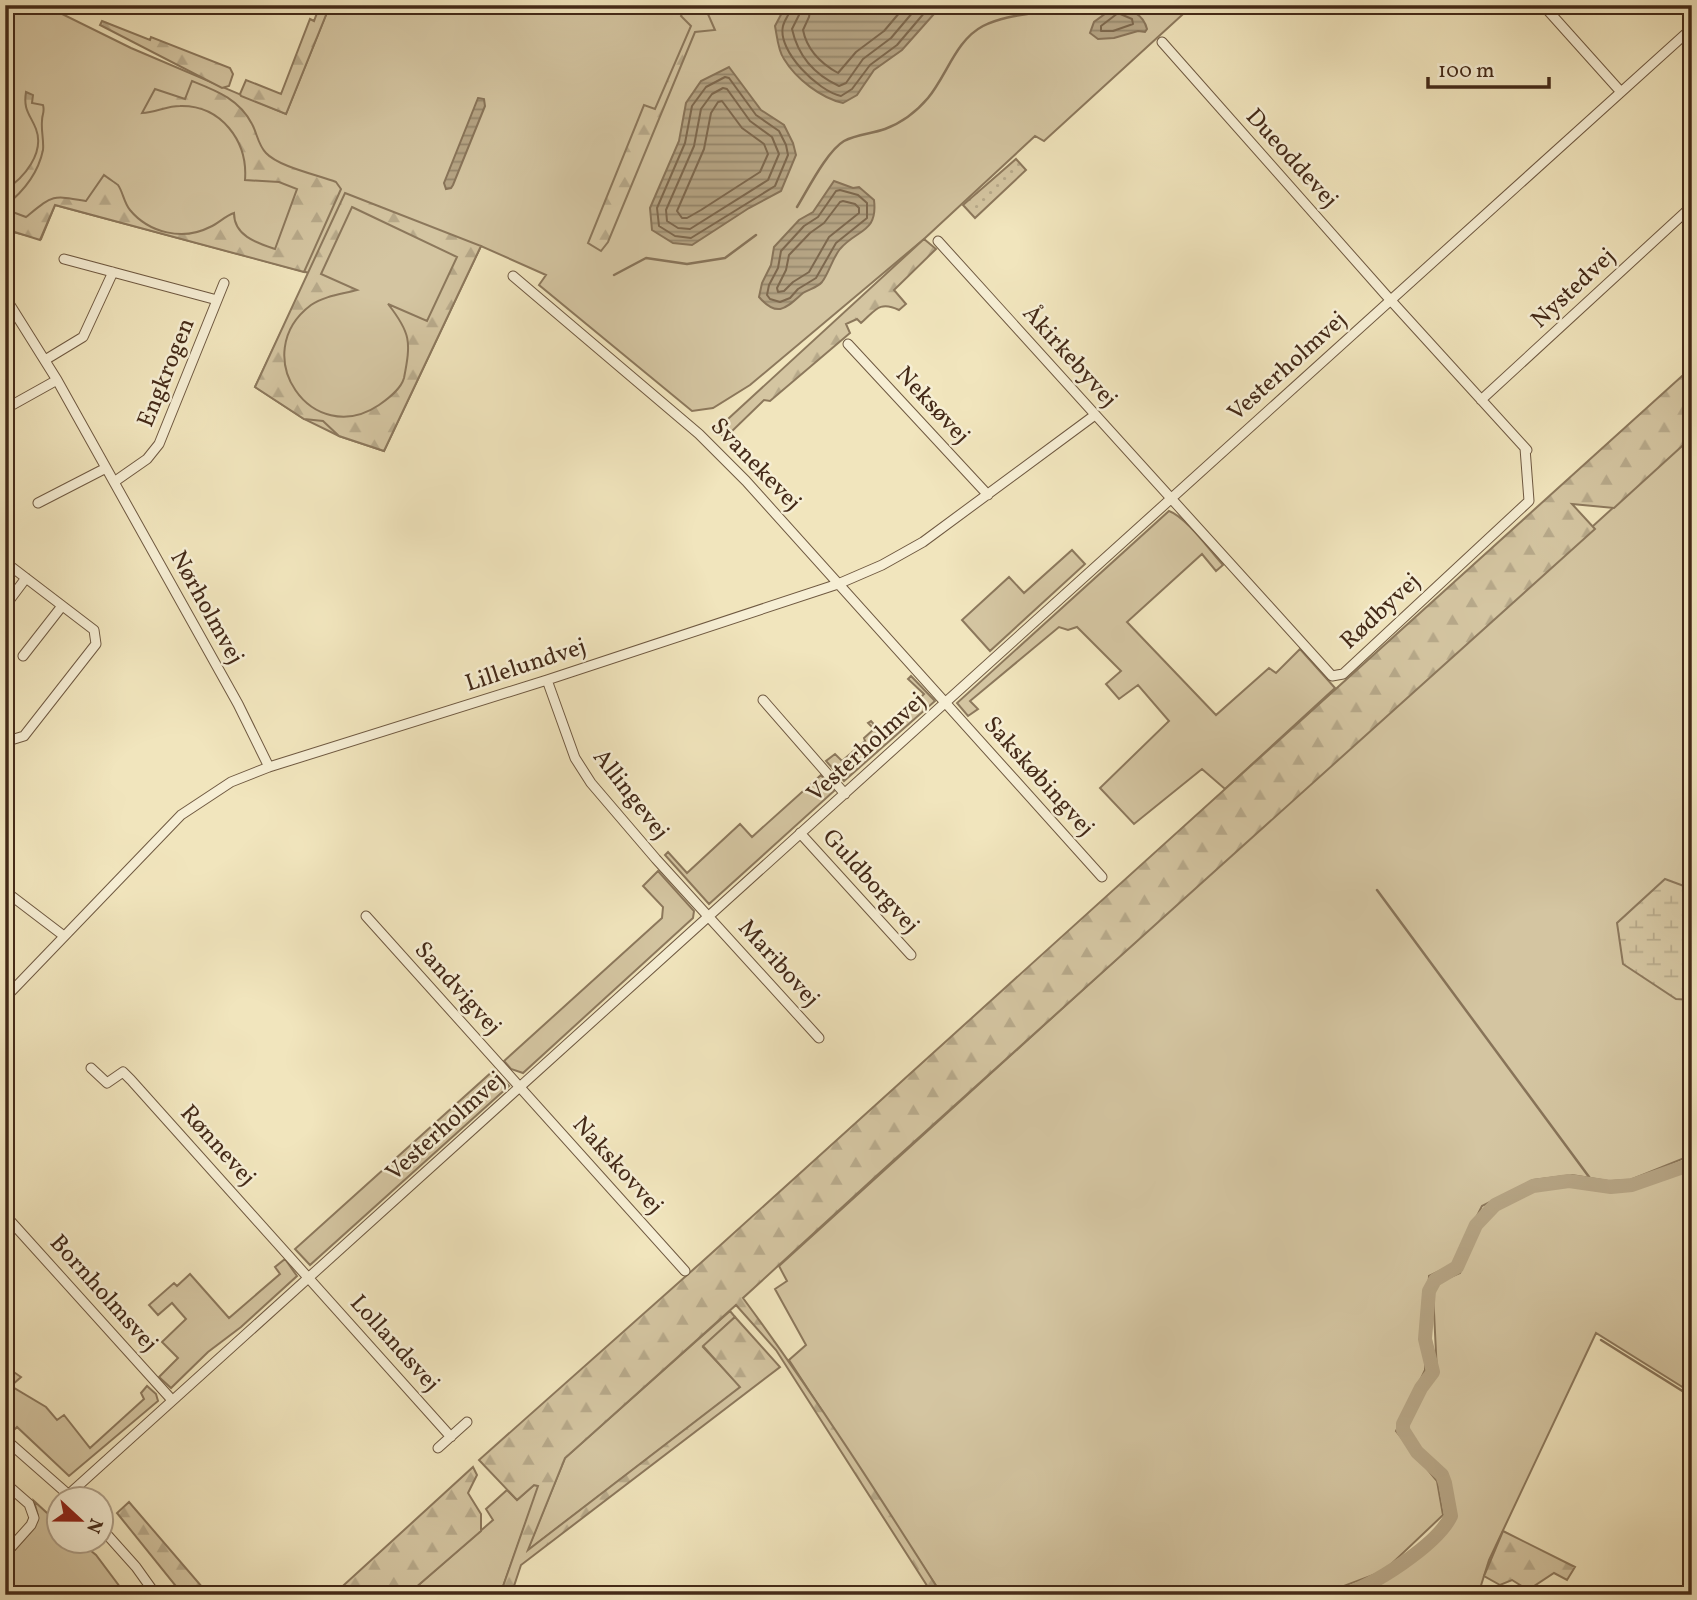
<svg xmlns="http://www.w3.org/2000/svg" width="1697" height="1600" font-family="Vollkorn,serif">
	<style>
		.green { fill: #d4c5a1; stroke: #8c785c; stroke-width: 2 }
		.forest { fill: url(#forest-firs); stroke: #8c785c; stroke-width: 2; fill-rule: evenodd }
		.wetland { fill: url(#wetland-marsh); stroke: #8c785c; stroke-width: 2 }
		.park { fill: url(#park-dots); stroke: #8c785c; stroke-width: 2 }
		.water { fill: url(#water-rules); stroke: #887459; stroke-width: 2 }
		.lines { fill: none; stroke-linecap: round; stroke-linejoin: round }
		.shore { stroke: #7d684e; stroke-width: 2 }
		.stream { stroke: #887459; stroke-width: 2.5 }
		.river { stroke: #b6a585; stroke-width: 14 }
		.minor-casing { stroke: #6f5941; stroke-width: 11 }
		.minor { stroke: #f6eed4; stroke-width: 9 }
		.labels { text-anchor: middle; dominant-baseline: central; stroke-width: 5; stroke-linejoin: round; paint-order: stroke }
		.street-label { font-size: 24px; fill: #442a18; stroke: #f6eed4 }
	</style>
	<defs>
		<pattern id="forest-firs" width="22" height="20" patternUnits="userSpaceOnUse" patternTransform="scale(1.75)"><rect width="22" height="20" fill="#d4c5a1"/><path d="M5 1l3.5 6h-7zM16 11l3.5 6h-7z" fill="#b7a98a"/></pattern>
		<pattern id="wetland-marsh" width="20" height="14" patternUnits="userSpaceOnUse" patternTransform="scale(1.75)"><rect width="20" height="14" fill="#d4c5a1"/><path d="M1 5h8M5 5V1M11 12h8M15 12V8" fill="none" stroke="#b7a98a"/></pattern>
		<pattern id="park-dots" width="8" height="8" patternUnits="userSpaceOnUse" patternTransform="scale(1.75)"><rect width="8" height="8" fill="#d4c5a1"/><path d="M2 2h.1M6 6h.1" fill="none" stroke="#b7a98a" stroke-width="1.8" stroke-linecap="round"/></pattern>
		<pattern id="water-rules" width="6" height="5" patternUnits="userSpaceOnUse" patternTransform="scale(1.75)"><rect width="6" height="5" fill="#b6a585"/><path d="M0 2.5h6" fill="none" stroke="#96876c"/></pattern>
	</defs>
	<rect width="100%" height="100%" fill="#f1e5bd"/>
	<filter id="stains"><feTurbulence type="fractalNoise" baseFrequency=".00286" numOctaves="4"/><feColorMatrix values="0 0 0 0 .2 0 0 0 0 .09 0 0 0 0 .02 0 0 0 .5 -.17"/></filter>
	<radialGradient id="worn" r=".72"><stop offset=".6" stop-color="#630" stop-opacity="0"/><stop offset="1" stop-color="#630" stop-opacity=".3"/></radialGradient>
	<path class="green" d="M 5,5 L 44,5 L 131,48 L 286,114 L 330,5 L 1193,5 L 1044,141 L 1035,136 L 924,239 L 750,385 L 713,408 L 692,411 L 539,285 L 546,275 L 481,246 L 384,451 L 339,436 L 304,419 L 255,387 L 309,273 L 55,205 L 41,239 L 5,230 Z
		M 1692,436 L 1692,1155 L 1630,1180 L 1608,1181 L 1572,1175 L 1533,1180 L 1482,1206 L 1452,1265 L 1429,1276 L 1425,1370 L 1396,1431 L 1437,1481 L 1443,1515 L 1384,1571 L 1320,1595 L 942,1595 L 789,1360 L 806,1345 L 775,1289 L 787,1281 L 779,1266 Z
		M 1169,511 C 1186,517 1210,551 1223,565 L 1216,571 L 1202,554 L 1127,622 L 1216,715 L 1269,668 L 1276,673 L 1300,649 L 1335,688 L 1225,789 L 1202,769 L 1134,824 L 1100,788 L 1169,721 L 1138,685 L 1119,699 L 1106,684 L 1121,671 L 1077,627 L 1068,630 L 1059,627 L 970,701 L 978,709 L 968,716 L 957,703 Z
		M 1072,550 L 1085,564 L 990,651 L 962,620 L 1009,577 L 1024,593 Z
		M 911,676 L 935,701 L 844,781 L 826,761 L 835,754 L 842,761 L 865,741 L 864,738 L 874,729 L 868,723 L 871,721 L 882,733 L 919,702 L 918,700 L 924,694 L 908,679 Z
		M 821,775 L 834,791 L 709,904 L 665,855 L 668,852 L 687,873 L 740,824 L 752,837 Z
		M 658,871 L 694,911 L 693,918 L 523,1073 L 511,1069 L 504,1061 L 662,918 L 663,907 L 643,886 Z
		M 494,1070 L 509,1086 L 310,1265 L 295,1249 Z
		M 1692,1168 L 1692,1393 L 1596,1333 L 1489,1560 L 1478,1595 L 1357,1595 L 1390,1577 L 1448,1530 L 1455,1514 L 1448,1477 L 1421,1451 L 1407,1428 L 1423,1391 L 1437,1373 L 1433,1292 L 1439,1282 L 1460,1273 L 1479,1227 L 1498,1207 L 1533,1191 L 1568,1185 L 1612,1191 L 1630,1188 Z
		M 285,1259 L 297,1276 L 241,1327 L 208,1352 L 171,1388 L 159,1377 L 178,1358 L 162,1342 L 186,1319 L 172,1303 L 158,1315 L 149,1305 L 174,1283 L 177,1286 L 190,1274 L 229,1318 L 280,1274 L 275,1267 Z
		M 730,1311 L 735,1317 L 703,1347 L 741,1387 L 527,1551 L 565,1458 Z
		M 5,1366 L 21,1377 L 11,1386 L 46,1407 L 57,1420 L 64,1415 L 90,1448 L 144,1399 L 141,1393 L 147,1386 L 156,1394 L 158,1401 L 69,1476 L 17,1427 L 12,1432 L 5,1426 Z
		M 534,1485 L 539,1486 L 500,1595 L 407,1595 L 493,1520 L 486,1509 L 507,1490 L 517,1500 Z
		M 34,1501 L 59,1524 L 60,1540 L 79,1541 L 96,1555 L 126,1595 L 5,1594 L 5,1561 L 33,1529 L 38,1516 Z"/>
	<path class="forest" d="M 320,5 L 330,5 L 286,114 L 241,96 L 240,94 L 246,80 L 281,94 L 310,19 L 314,21 Z
		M 686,5 L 704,5 L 715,30 L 695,32 L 608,242 L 601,251 L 588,243 L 644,105 L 655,109 L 691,26 L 681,16 Z
		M 102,21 L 150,40 L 151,37 L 230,68 L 233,74 L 229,86 L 222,88 L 100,25 Z
		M 192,81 C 217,91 239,99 252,124 C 257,133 258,145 266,153 C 279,167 318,175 336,182 L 341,189 L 304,272 L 55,205 L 40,240 L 5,229 L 5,212 L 10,211 L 26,217 C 53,195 51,195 86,201 L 104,175 C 108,178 114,182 118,185 C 123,192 124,203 130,210 C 149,233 183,241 210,227 C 219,223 225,216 234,213 C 234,236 257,243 275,249 L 297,189 L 279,182 L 245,180 C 248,141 221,105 180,106 C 167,106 156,112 142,113 L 155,89 L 185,99 Z
		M 26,92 L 33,95 L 32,103 L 43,105 C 45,112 42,114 42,121 C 41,131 44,140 43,150 C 38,174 23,192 5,206 L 5,190 C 24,178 45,153 36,129 C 30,114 23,110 26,92 Z
		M 345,193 L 481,246 L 384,451 L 339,436 L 323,421 L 304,419 L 255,387 ZM 352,207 L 457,257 L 427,321 L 388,304 C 411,333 411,342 404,378 C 401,389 389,398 379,405 C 312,450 246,354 311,305 C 324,296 342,294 357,290 L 321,274 Z
		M 924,239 L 936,249 L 894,290 L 906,304 L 899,310 C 879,300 875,311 861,323 L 857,319 L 846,324 L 850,333 L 770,401 L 764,400 L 725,438 L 716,430 Z
		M 1692,367 L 1692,437 L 1614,508 L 1572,504 L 1595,529 L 885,1168 L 743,1298 C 814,1394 878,1494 942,1595 L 933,1595 L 776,1350 L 736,1305 L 565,1458 L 528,1550 L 740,1387 L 703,1346 L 735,1317 L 780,1367 L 521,1565 L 511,1595 L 500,1595 L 538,1486 L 534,1485 L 517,1500 L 479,1460 L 704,1260 Z
		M 473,1467 L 477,1475 L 468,1493 L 481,1514 L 481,1531 L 407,1595 L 333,1595 Z
		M 129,1502 L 209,1595 L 183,1595 L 117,1513 Z
		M 1503,1531 L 1575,1567 L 1567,1580 L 1554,1573 L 1528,1590 L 1512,1580 L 1500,1585 L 1484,1576 Z"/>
	<path class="wetland" d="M 1665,879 L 1692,889 L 1692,1000 L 1676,999 L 1623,964 L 1617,923 Z"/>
	<path class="park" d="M 1016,159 L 1026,170 L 975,218 L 963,205 Z"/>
	<path class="water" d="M 789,5 L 942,5 L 902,50 L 874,70 L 857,95 L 843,103 C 821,98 796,79 784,59 C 778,51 777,36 775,26 L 785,7 Z
		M 1113,8 C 1129,8 1143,13 1147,29 L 1145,32 L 1138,31 L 1114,38 L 1098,39 L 1090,33 L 1094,22 Z
		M 729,67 L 761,110 L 784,125 L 793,143 L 796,155 L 781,191 L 749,208 L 692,245 L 673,243 L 652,230 L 650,208 L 679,141 L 686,103 L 701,81 Z
		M 478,98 L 484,99 L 485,106 L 453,185 L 451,188 L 446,189 L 444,183 Z
		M 834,181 L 853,188 L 859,187 L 874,200 C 878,233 857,229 840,249 C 832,259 829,273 822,282 C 817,288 809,289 803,293 C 787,307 778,319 759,297 L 762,283 L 771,265 L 774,247 L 799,220 L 813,212 Z"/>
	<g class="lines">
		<path class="shore" d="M 792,5 C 791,13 785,18 783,26 C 777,51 818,91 841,96 L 852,89 L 870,65 L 897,45 L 931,5
			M 801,5 L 800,13 L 792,29 C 798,56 813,74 839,86 L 846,83 L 863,59 L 891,38 L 919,5
			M 811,5 L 809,17 L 803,30 C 807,50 820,63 838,73 L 856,52 L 884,31 L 906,5
			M 1118,13 L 1132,19 L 1133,24 L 1113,31 L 1101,31 L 1101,26 Z
			M 725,77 L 729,78 L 756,115 L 779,131 L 786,145 L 788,155 L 775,186 L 691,238 L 675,236 L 659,226 L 657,208 L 685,143 L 692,106 L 706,87 Z
			M 723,88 L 727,89 L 750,121 L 772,137 L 779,154 L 768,180 L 690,229 L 678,228 L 667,221 L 666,210 L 694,146 L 701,109 L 712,94 Z
			M 722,101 L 742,128 L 764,144 L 768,154 L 760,172 L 701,210 L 687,218 L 682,218 L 677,211 L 704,149 L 711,113 L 718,102 Z
			M 840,190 L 858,195 L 867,203 L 867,218 L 836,243 L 816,278 L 798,289 L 790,298 L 780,302 L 770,299 L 767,295 L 769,285 L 778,268 L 781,251 L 804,226 L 818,217 L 836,191 Z
			M 843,201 L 855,204 L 859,208 L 859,213 L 829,237 L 809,272 L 793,282 L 784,291 L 778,292 L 777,288 L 786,270 L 789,255 L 810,233 L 824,223 L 840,202 Z"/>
		<path class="stream" d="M 797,207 C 808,189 827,151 844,141 C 857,134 871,134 885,129 C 901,123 917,111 928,98 C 947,75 956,40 983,26 C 1011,12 1043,15 1072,5
			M 614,275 L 646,258 L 687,264 L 725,258 L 756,235
			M 1377,890 L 1595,1185
			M 1601,1340 L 1692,1397"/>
		<path class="river" d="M 1341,1595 C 1372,1587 1437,1545 1451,1516 L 1445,1483 L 1442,1475 L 1417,1452 L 1403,1430 L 1403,1424 L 1421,1388 L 1433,1372 L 1425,1339 L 1429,1291 L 1435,1280 L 1457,1267 L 1476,1225 L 1495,1205 L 1533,1186 L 1569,1181 L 1611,1187 L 1632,1185 L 1692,1164"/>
		<g class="minor-casing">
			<path id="minor" d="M 1543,5 L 1621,92
				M 1162,42 L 1385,294 L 1527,450
				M 938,241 L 1332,676 L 1343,674 L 1529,501 L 1525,448
				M 64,259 L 217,300
				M 513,276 L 699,434 L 746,481 L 1102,877
				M 5,297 L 57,380 L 238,704 L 269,767
				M 848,344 L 988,495
				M 45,360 L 83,337 L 113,272
				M 1481,400 L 1692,206
				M 5,409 L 57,380
				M 114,482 L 147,459 L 159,444 L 224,283
				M 38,503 L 106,468
				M 5,562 L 94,630 L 96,644 L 24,736 L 11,740 L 5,735
				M 5,606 L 26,578
				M 23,656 L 62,606
				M 547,680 L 575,758 L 591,783 L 656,859 L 819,1038
				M 763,700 L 845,794
				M 800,833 L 911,955
				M 5,891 L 64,936
				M 366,916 L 685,1271
				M 5,998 L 181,815 L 231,782 L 269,767 L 547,680 L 838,584 L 882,565 L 923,542 L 1095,415
				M 91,1068 L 107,1083 L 123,1072 L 131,1080 L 451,1437
				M 5,1215 L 172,1400
				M 5,1439 L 71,1497
				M 438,1448 L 467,1422
				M 5,1483 L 29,1504 L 34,1518 L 31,1525 L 5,1554
				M 68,1495 L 1692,28
				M 102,1529 L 136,1567 L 156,1595"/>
		</g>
		<use href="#minor" class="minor"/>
	</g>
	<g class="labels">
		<g class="street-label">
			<text transform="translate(1291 159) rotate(48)">Dueoddevej</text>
			<text transform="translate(1574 289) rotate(-43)">Nystedvej</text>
			<text transform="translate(1069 357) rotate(48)">Åkirkebyvej</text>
			<text transform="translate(1288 367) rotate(-42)">Vesterholmvej</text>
			<text transform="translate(167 373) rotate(-68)">Engkrogen</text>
			<text transform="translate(932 406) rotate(47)">Neksøvej</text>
			<text transform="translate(755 465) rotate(46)">Svanekevej</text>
			<text transform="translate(206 608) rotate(61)">Nørholmvej</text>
			<text transform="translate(1381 612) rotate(-43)">Rødbyvej</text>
			<text transform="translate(526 666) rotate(-18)">Lillelundvej</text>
			<text transform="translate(867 748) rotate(-42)">Vesterholmvej</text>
			<text transform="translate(1038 777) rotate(48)">Sakskøbingvej</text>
			<text transform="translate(630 795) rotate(52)">Allingevej</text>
			<text transform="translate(870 882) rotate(48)">Guldborgvej</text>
			<text transform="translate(778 964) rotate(48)">Maribovej</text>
			<text transform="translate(457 989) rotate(48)">Sandvigvej</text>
			<text transform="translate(446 1127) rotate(-42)">Vesterholmvej</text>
			<text transform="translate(217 1146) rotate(48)">Rønnevej</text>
			<text transform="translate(617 1166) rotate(48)">Nakskovvej</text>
			<text transform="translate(103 1294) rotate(48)">Bornholmsvej</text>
			<text transform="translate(394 1344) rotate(48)">Lollandsvej</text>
		</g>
	</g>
	<rect width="1697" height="1600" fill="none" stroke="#f1e5bd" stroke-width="28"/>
	<rect x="7" y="7" width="1683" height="1586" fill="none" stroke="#442a18" stroke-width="3.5"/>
	<rect x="14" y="14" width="1669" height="1572" fill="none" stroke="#442a18" stroke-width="2"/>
	<g transform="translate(80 1520) rotate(112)"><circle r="33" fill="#f6eed4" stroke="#afa089" stroke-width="2"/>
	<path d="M0-5L12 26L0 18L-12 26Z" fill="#8f2418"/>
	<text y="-10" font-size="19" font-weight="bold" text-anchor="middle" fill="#442a18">N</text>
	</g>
	<path d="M1428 77v10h121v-10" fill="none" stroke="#442a18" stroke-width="3.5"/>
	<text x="1438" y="77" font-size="21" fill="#442a18" stroke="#f6eed4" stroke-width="5" paint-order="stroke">100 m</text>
	<rect width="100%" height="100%" filter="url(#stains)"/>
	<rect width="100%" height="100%" fill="url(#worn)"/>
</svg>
